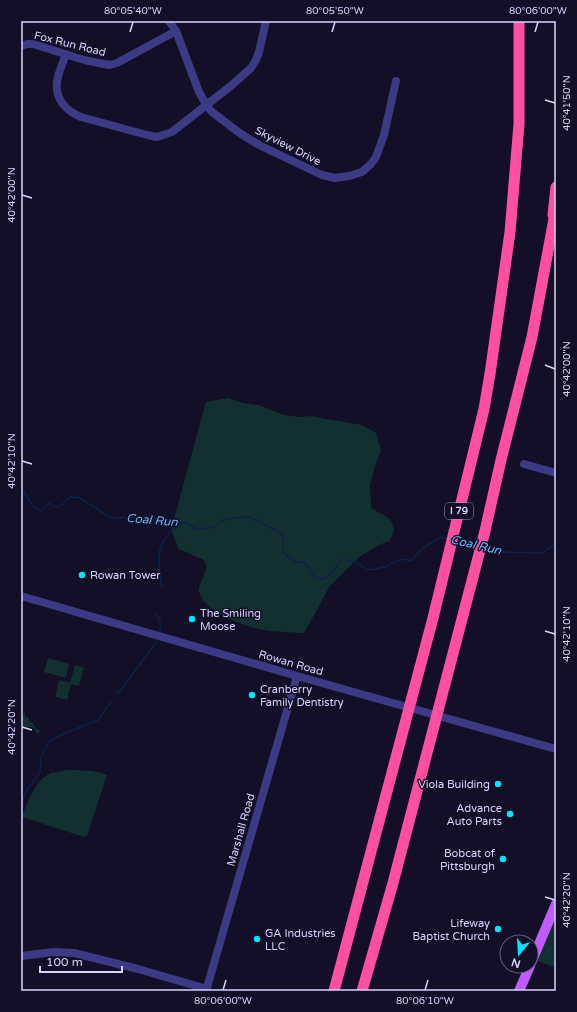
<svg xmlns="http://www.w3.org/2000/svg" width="577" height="1012" font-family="'Varela Round',sans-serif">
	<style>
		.green { fill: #12302f }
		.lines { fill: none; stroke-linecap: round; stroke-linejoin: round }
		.stream { stroke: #0c2248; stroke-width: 1.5 }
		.minor { stroke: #3d3a85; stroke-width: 8 }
		.major { stroke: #c25bff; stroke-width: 10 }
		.highway { stroke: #ff4fa3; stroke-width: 11 }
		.ticks { fill: none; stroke: #d9d4ff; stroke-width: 1.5 }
		.poi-dot { fill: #00e5ff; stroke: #130f26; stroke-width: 1.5 }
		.labels { text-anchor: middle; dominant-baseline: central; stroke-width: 3; stroke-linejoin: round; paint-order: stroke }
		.shield { fill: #130f26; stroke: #9e99be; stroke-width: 1 }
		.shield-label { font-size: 10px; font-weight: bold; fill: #d9d4ff }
		.street-label { font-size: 11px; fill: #d9d4ff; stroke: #130f26 }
		.poi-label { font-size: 11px; fill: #d9d4ff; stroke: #130f26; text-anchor: start }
		.water-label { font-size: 12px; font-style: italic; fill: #62b6ff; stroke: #130f26 }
		.neatline { fill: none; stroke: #d9d4ff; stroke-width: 1.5 }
		.ticks-label { font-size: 10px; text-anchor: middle; fill: #d9d4ff }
	</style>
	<rect width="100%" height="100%" fill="#130f26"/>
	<path class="green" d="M 228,398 L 243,403 L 259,405 L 284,415 L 299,417 L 310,416 L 362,425 L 376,433 L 381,451 L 374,469 L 370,485 L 371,508 L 387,517 L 391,521 L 394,529 L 393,534 L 389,541 L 379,545 L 359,557 L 330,586 L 304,633 C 291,632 277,632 264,630 C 245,627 205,612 199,592 C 197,585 207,574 206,566 C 206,565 204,561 204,560 L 179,549 L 171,530 L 205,405 L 206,402 Z
		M 48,658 L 69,664 L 66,678 L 44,672 Z
		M 75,665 L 84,668 L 79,686 L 71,684 L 67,700 L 55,697 L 59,680 L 70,683 Z
		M 24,712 L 25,713 L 25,717 L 28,717 L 29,721 L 33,723 L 36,729 L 37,728 L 40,731 L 38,734 L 35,731 L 36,730 L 32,727 L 21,727 L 21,716 L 23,716 Z
		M 68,770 C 80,770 96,770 107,775 L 87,836 L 84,837 L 22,817 C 26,806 33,787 42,779 C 45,776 49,774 53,772 L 53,773 Z
		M 556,904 L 556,968 L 533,959 Z"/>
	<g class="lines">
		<path class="stream" d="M 21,487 C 27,493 28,503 35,508 C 36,509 39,510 41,511 L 49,503 C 59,511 62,504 70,497 L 80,498 L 109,517 L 118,518 L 139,517 L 165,520 L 172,523 L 186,523 L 196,529 L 203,529 L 215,526 L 223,520 L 232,518 L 250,517 L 281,533 L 284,542 L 283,552 L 293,561 L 304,563 L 310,569 L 315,578 C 318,578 323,579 325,578 C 334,575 336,564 343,559 L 359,564 L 367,570 L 375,569 L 388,566 L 392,563 L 404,559 L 411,561 L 424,547 L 442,537 L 448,539
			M 456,540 L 477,546
			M 485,548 L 502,552 L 542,553 L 556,543
			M 162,589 C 158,560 153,545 179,524
			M 156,614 L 160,620 L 160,631
			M 117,694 L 121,690 L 157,641
			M 21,807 L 25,793 L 40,772 L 41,758 L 49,741 L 63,734 L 98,720 L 111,701"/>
		<path class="minor" d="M 169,21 L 176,31 L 199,92 L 207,106 L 212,112 L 241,134 L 259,145 L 322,175 L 335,178 L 349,176 L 362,172 L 371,164 L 376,157 L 384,135 L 396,81
			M 21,46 L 27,44 L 33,44 L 84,60 L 104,64 L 110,65 L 117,63 L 176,31
			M 66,54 C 63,63 58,73 57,82 C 55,99 66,111 81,117 L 147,135 L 157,137 L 172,132 L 232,85 L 251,68 L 256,60 L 259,52 L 266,21
			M 524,464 L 556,473
			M 21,596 L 297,676 L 556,749
			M 21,956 L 54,952 L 74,953 L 138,969 L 207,989
			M 206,991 L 297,676"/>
		<path class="major" d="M 531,963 L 556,904
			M 519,991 L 530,966"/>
		<path class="highway" d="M 553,215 L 556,187
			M 334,991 L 433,618 L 484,409 L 490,374 L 510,232 L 519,124 L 519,21
			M 362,991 L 393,883 L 485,531 L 501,460 L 532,337 L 556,208"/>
	</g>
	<path class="ticks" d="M 130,32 L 133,22M 332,32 L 335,22M 535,32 L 538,22M 545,100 L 555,103M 22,195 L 32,198M 545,365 L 555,369M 22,461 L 32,464M 545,631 L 555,634M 22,727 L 32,730M 545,897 L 555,900M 223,990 L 226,980M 425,990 L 428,980"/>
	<g class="poi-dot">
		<circle cx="82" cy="575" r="4"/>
		<circle cx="192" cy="619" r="4"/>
		<circle cx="252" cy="695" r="4"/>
		<circle cx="498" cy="784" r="4"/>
		<circle cx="510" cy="814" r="4"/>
		<circle cx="503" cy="859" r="4"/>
		<circle cx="498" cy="929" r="4"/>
		<circle cx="257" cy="939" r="4"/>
	</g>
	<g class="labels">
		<rect class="shield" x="445" y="503" width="28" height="16" rx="3"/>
		<g class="shield-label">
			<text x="459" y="511">I 79</text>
		</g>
		<g class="street-label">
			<text transform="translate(70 44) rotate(14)">Fox Run Road</text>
			<text transform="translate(288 146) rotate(27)">Skyview Drive</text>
			<text transform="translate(291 663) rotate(16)">Rowan Road</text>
			<text transform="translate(241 830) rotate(-74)">Marshall Road</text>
		</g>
		<g class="poi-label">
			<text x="90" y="575">Rowan Tower</text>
			<text x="200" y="613">The Smiling<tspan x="200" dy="13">Moose</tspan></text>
			<text x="260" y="689">Cranberry<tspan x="260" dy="13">Family Dentistry</tspan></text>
			<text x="490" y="784" text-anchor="end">Viola Building</text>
			<text x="502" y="808" text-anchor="end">Advance<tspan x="502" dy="13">Auto Parts</tspan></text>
			<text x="495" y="853" text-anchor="end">Bobcat of<tspan x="495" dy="13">Pittsburgh</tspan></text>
			<text x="490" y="923" text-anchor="end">Lifeway<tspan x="490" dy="13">Baptist Church</tspan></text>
			<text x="265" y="933">GA Industries<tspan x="265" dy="13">LLC</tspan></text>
		</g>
		<g class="water-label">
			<text transform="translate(152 520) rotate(5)">Coal Run</text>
			<text transform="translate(476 545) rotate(13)">Coal Run</text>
		</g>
	</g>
	<rect width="577" height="1012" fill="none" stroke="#130f26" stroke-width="44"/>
	<g transform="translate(519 954) rotate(198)"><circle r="19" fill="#130f26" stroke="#625e7d"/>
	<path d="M0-3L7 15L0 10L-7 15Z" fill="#00e5ff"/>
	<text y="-6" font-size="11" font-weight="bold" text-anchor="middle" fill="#d9d4ff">N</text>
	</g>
	<path d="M40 966v6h82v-6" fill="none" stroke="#d9d4ff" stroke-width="2"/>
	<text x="46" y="966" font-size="12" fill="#d9d4ff" stroke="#130f26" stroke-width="3" paint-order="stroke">100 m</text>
	<rect x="22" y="22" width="533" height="968" class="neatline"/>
	<g class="ticks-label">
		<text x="133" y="14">80°05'40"W</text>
		<text x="335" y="14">80°05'50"W</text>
		<text x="538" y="14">80°06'00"W</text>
		<text transform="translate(566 103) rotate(-90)" y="4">40°41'50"N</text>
		<text transform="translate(11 195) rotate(-90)" y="4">40°42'00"N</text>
		<text transform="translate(566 369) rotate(-90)" y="4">40°42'00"N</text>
		<text transform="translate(11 461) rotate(-90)" y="4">40°42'10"N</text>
		<text transform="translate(566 634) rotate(-90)" y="4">40°42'10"N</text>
		<text transform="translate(11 727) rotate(-90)" y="4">40°42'20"N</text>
		<text transform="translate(566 900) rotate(-90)" y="4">40°42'20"N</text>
		<text x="223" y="1004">80°06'00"W</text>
		<text x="425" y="1004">80°06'10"W</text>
	</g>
</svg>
